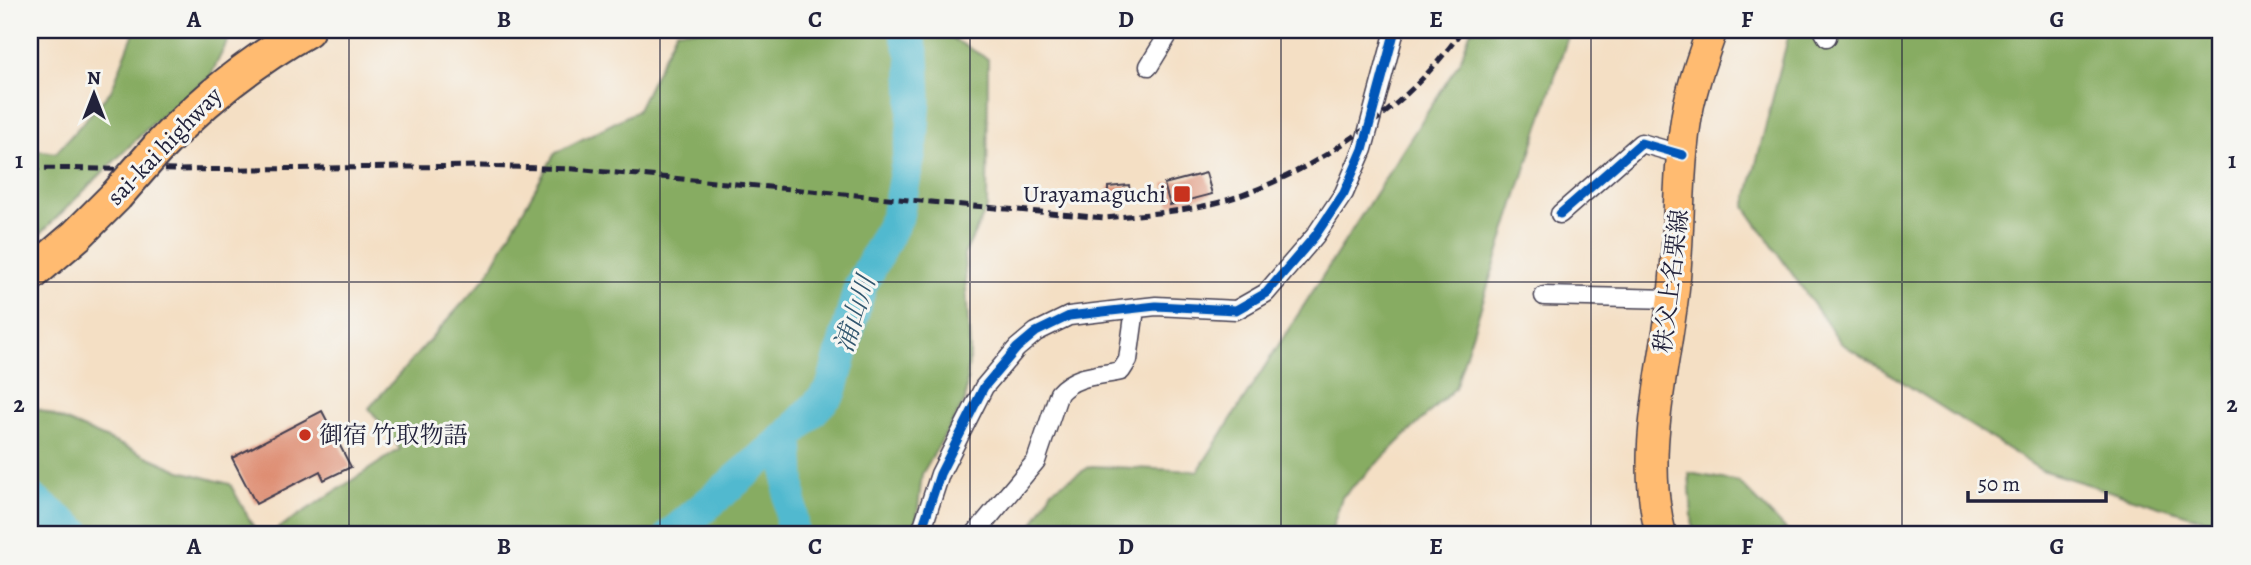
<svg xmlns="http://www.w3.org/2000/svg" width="2251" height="565" font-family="Alegreya,'Noto Serif JP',serif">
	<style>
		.forest { fill: #87ac62; stroke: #54674e; stroke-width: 2 }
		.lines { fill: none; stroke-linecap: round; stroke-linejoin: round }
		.river { stroke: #51b9cf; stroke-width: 33 }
		.building { fill: #de8d72 }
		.street-casing { stroke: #423e50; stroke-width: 21 }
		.primary-casing { stroke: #423e50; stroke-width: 33 }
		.highway-casing { stroke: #423e50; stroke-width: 37 }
		.street { stroke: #fff; stroke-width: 18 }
		.primary { stroke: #ffbb71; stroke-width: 30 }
		.highway { stroke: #ffbb71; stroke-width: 33 }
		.rail { stroke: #22223b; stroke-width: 5; stroke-dasharray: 10 5; stroke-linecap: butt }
		.highway-bridge-casing { stroke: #423e50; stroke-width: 37; stroke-linecap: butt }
		.highway-bridge { stroke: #ffbb71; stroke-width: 33 }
		.cycleway-casing { stroke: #f6f6f2; stroke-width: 13 }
		.cycleway { stroke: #0057b8; stroke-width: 9 }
		.grid { fill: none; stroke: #22223b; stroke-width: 2; stroke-opacity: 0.55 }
		.poi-dot { fill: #c8321e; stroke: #f6f6f2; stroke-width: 2.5 }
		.labels { text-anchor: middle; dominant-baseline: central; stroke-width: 6; stroke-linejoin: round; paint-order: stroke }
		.street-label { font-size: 24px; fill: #22223b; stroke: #f6f6f2 }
		.poi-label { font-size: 24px; fill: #22223b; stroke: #f6f6f2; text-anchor: end }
		.water-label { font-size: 26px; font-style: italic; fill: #32576f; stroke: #f6f6f2 }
		.neatline { fill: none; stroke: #22223b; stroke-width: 2.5 }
		.grid-label { font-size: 23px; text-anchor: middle; font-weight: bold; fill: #22223b }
	</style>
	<rect width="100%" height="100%" fill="#f6f6f2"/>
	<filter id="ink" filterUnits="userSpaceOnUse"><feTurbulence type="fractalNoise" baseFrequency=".0143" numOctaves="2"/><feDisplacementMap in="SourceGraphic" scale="14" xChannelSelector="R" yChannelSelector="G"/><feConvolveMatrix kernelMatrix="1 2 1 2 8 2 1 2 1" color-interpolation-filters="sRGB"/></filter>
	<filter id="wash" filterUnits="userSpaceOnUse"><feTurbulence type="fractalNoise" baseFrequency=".00686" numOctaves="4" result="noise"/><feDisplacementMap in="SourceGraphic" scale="28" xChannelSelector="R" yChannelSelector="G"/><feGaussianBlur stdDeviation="1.57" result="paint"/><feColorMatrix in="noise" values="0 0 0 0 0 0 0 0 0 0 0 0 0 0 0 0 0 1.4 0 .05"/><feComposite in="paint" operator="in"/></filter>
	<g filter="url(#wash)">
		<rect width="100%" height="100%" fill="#f4dfc4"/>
		<path class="forest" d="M 135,30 L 233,30 L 210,77 L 153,123 L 38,236 L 30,236 L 30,149 L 56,153 L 111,91 Z
			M 677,30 L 938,30 L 988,59 L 987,208 L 964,255 L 970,351 L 965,401 L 922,474 L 915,535 L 268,535 L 400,449 L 369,408 L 486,277 L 555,153 L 637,111 Z
			M 1471,30 L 1570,30 L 1455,388 L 1342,497 L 1330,535 L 1027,535 L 1052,490 L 1091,466 L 1198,471 L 1460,61 Z
			M 1790,30 L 2221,30 L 2221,525 L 2041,470 L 1841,343 L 1745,207 Z
			M 30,407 L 41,410 L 181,471 L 230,484 L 258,535 L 30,535 Z
			M 1689,473 L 1739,482 L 1791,535 L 1697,535 L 1693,530 Z"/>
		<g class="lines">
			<path class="river" d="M 787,437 L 792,535
				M 30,498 L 78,535
				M 671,535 L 787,437 L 831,391 L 860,287 L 897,217 L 912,140 L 915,97 L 913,55 L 905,30"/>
		</g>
		<g id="blocks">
			<path class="building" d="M 1206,173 L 1212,194 L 1170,205 L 1164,184 Z
				M 1129,185 L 1130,193 L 1108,195 L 1108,187 Z
				M 322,411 L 351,467 L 324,480 L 320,471 L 256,504 L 232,458 Z"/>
		</g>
	</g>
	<g filter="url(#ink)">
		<use href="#blocks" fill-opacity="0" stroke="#423e50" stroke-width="2"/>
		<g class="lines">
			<g class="street-casing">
				<path id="street" d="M 1823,30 L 1827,37
					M 1149,66 L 1171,30
					M 1560,214 L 1641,143 L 1683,155
					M 1544,296 L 1673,299
					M 920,535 L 940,474 L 984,387 L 1017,348 L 1036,332 L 1069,316 L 1111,311 L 1156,306 L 1236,310 L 1266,293 L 1315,236 L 1344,193 L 1363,149 L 1395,30
					M 974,535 L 1036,461 L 1059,393 C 1076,374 1099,376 1121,371 L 1128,360 L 1135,309"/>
			</g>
			<g class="primary-casing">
				<path id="primary" d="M 1661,535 C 1640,454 1663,378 1673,297 C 1680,241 1677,183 1685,127 C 1689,94 1701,61 1712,30"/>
			</g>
			<g class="highway-casing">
				<path id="highway" d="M 158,148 C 202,101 250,62 307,30
					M 30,275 L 77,235 L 116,196"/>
			</g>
			<use href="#street" class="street"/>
			<use href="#primary" class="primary"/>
			<use href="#highway" class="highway"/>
			<path class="rail" d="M 30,168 L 180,170 L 481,166 L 574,169 L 1104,218 C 1150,214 1198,211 1242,195 C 1325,165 1412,104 1462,30"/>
			<g class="highway-bridge-casing">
				<path id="highway-bridge" d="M 116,196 L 158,148"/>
			</g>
			<use href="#highway-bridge" class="highway-bridge"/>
			<g class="cycleway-casing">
				<path id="cycleway" d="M 1560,214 L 1641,143 L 1683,155
					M 920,535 L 940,474 L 984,387 L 1017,348 L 1036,332 L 1069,316 L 1111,311 L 1156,306 L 1236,310 L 1266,293 L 1315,236 L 1344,193 L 1363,149 L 1395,30"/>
			</g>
			<use href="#cycleway" class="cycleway"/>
		</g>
	</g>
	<path class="grid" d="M 349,30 L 349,535M 660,30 L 660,535M 970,30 L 970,535M 1281,30 L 1281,535M 1591,30 L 1591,535M 1902,30 L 1902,535M 30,282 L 2221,282"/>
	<g class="poi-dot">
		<rect x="1173" y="185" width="18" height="18" rx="3.5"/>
		<circle cx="305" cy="435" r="7"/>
	</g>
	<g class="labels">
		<g class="street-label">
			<text transform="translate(164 146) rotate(-46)">sai-kai highway</text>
			<text transform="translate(1671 281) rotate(-83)">秩父上名栗線</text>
		</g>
		<g class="poi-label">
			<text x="1166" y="194">Urayamaguchi</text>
			<text x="319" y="435" text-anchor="start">御宿 竹取物語</text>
		</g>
		<g class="water-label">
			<text transform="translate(855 314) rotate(-72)">浦山川</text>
		</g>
	</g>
	<rect width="2251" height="565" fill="none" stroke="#f6f6f2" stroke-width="77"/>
	<g transform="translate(94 94)" stroke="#f6f6f2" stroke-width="5" paint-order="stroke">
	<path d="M0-5L12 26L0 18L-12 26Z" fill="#22223b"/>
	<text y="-10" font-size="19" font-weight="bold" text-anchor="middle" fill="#22223b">N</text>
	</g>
	<path d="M1968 491v10h138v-10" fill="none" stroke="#22223b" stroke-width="3.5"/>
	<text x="1978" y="491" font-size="21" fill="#22223b" stroke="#f6f6f2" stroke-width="5" paint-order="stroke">50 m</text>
	<rect x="38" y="38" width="2174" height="488" class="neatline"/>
	<g class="grid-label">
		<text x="194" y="27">A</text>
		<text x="504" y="27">B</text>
		<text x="815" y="27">C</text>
		<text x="1126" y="27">D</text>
		<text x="1436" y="27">E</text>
		<text x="1747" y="27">F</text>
		<text x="2057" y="27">G</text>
		<text x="19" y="168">1</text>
		<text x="2232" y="168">1</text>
		<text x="19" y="412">2</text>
		<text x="2232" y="412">2</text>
		<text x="194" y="554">A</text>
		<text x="504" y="554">B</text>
		<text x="815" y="554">C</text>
		<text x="1126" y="554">D</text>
		<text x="1436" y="554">E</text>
		<text x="1747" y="554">F</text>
		<text x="2057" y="554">G</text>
	</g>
</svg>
